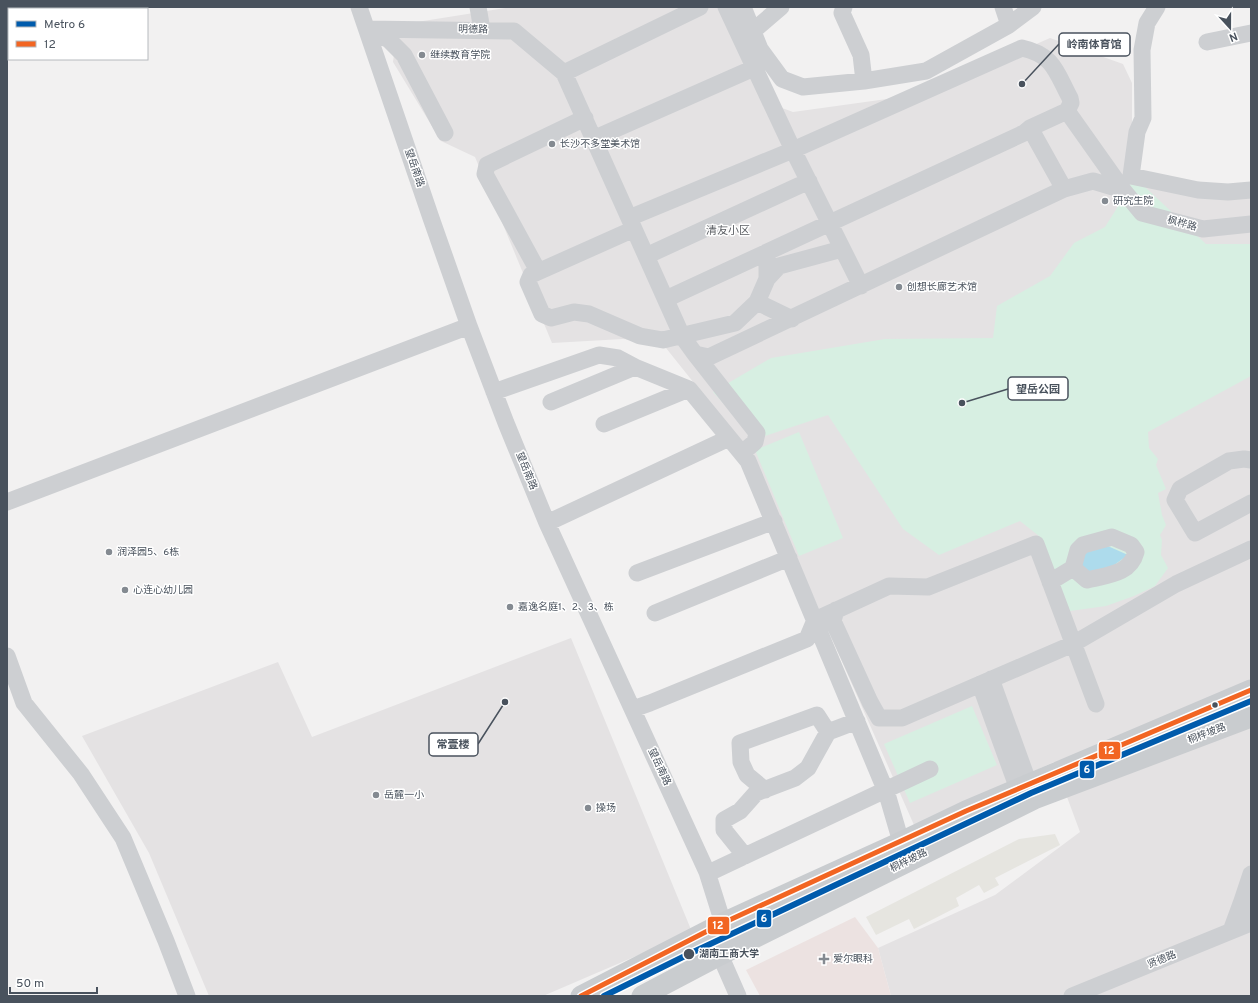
<svg xmlns="http://www.w3.org/2000/svg" width="1258" height="1003" font-family="Overpass,'Noto Sans SC',sans-serif">
	<style>
		.commercial { fill: #e6e5e0 }
		.education { fill: #e4e2e3 }
		.medical { fill: #ece2e1 }
		.green { fill: #d7efe2 }
		.water { fill: #addbec }
		.lines { fill: none; stroke-linecap: round; stroke-linejoin: round }
		.minor { stroke: #cdcfd2; stroke-width: 17 }
		.major { stroke: #c9cccf; stroke-width: 21 }
		.bus-1-casing { stroke: #fff; stroke-width: 8 }
		.bus-1 { stroke: #f26522; stroke-width: 5 }
		.metro-1-casing { stroke: #fff; stroke-width: 9 }
		.metro-1 { stroke: #005bac; stroke-width: 6 }
		.poi-dot { fill: #848a91; stroke: #fff; stroke-width: 1.5 }
		.bus-dot { fill: #49525d; stroke: #fff; stroke-width: 1.5 }
		.labels { text-anchor: middle; dominant-baseline: central; stroke-width: 3; stroke-linejoin: round; paint-order: stroke }
		.street-label { font-size: 10px; fill: #49525d; stroke: #fff }
		.poi-label { font-size: 10px; fill: #49525d; stroke: #fff; text-anchor: start }
		.stop-label { font-size: 10px; font-weight: bold; fill: #49525d; stroke: #fff; text-anchor: start }
		.neighbourhood-label { font-size: 11px; fill: #5d6065; stroke: #fff }
		.leader { fill: none; stroke: #49525d; stroke-width: 1.5 }
		.callout-dot { fill: #49525d; stroke: #fff; stroke-width: 1.5 }
		.callout { fill: #fff; stroke: #49525d; stroke-width: 1.5 }
		.callout-label { font-size: 11px; text-anchor: middle; font-weight: bold; fill: #49525d }
		.line-badge { stroke: #fff; stroke-width: 1.5 }
		.badge-label { font-size: 11px; text-anchor: middle; font-weight: bold; fill: #fff }
	</style>
	<rect width="100%" height="100%" fill="#f2f1f1"/>
	<path class="commercial" d="M 1055,834 L 1060,845 L 995,878 L 999,885 L 984,893 L 979,885 L 956,898 L 959,906 L 914,929 L 909,919 L 876,935 L 866,917 L 1019,839 Z"/>
	<path class="education" d="M 512,7 L 730,7 L 774,105 L 793,112 L 923,94 L 1050,38 L 1123,64 L 1132,83 L 1132,166 L 1141,186 L 1251,196 L 1251,996 L 891,996 L 878,948 L 995,895 L 1080,832 L 1054,762 L 914,825 L 750,453 L 662,343 L 623,339 L 552,343 L 475,157 L 441,141 L 393,62 L 398,25 Z
		M 571,638 L 692,932 L 543,996 L 209,996 L 149,853 L 82,736 L 278,662 L 312,737 Z"/>
	<path class="medical" d="M 855,917 L 878,948 L 891,996 L 760,996 L 746,970 Z"/>
	<path class="green" d="M 1123,183 L 1145,187 L 1206,244 L 1251,244 L 1251,376 L 1148,432 L 1149,448 L 1158,459 L 1156,465 L 1166,489 L 1158,493 L 1162,515 L 1166,525 L 1160,535 L 1162,540 L 1161,555 L 1168,568 L 1155,586 L 1134,596 L 1106,606 L 1070,611 L 1039,536 L 1020,521 L 939,555 L 903,529 L 828,415 L 756,439 L 713,392 L 771,358 L 885,339 L 993,338 L 997,306 L 1050,276 L 1074,243 L 1105,227 L 1117,208 Z
		M 799,432 L 843,538 L 799,556 L 755,450 Z
		M 972,706 L 997,765 L 910,803 L 884,744 Z"/>
	<path class="water" d="M 1101,543 L 1128,555 L 1110,568 L 1096,573 L 1081,569 L 1080,559 L 1088,550 Z"/>
	<g class="lines">
		<path class="minor" d="M 359,7 L 431,218 L 469,326 L 506,423 L 547,523 L 707,872 L 723,923 L 720,955 L 738,996
			M 478,7 L 482,30
			M 726,7 L 793,150 L 861,286
			M 743,7 L 760,49 L 782,79 L 803,87 L 864,81 L 926,71 L 1009,25 L 1033,7
			M 844,7 L 842,13 L 861,55 L 864,81
			M 1003,7 L 1009,25
			M 1157,7 L 1147,23 L 1142,50 L 1143,118 L 1137,132 L 1131,176 L 1198,190 L 1228,192 L 1251,190
			M 367,29 L 514,31 L 564,73 L 682,336 L 695,354 L 709,357 L 1064,189 L 1030,128 L 1024,133 L 666,299
			M 371,31 L 389,40 L 404,55 L 445,133
			M 753,31 L 781,7
			M 1207,42 L 1251,33
			M 564,73 L 700,7
			M 1067,111 L 1123,190 L 1142,213 L 1203,229 L 1251,224
			M 593,139 L 754,68
			M 1064,189 L 1093,181 L 1123,190
			M 629,218 L 793,150 L 1022,48 C 1054,55 1056,72 1070,98 L 1071,103 L 1067,111 L 1030,128
			M 634,229 L 531,275 L 528,282 L 542,314 L 551,318 L 574,312 L 589,314 L 640,336 L 663,340 L 735,323 L 757,302 L 767,279 L 767,252
			M 646,256 L 809,181
			M 538,271 L 485,174 L 487,165 L 585,118
			M 767,279 L 779,266 L 842,249
			M 757,302 L 792,319
			M 695,354 L 757,433 L 755,442 L 742,453
			M 494,392 L 599,355 L 618,358 L 635,367
			M 551,402 L 635,367 L 689,389 L 748,461 L 887,794 L 901,842
			M 604,424 L 689,389
			M 1251,460 L 1244,459 L 1229,461 L 1180,489 L 1175,500 L 1195,533 L 1251,503
			M 7,502 L 469,326
			M 547,523 L 729,438
			M 637,573 L 774,521
			M 1050,582 L 1073,568 L 1078,550 L 1083,545 L 1112,537 L 1131,545 L 1136,552 C 1130,575 1106,575 1087,580 L 1073,568
			M 836,610 L 833,621 L 870,702 L 879,718 L 902,718 L 1073,644 L 1176,584 L 1251,549
			M 655,613 L 789,558
			M 7,656 L 24,703 L 81,774 L 123,838 L 166,941 L 187,996
			M 991,679 L 1029,784
			M 980,684 L 1018,789
			M 633,709 L 650,703 L 807,639 L 815,620 L 889,586 L 928,587 L 1036,544 L 1096,704
			M 765,790 L 747,775 L 741,762 L 740,743 L 817,715 L 828,732
			M 745,856 L 724,830 L 724,820 L 740,811 L 756,793 L 795,778 L 808,768 L 828,732 L 857,721
			M 707,872 L 715,870 L 930,769
			M 1242,901 L 1251,874
			M 1231,931 L 1242,901 L 1251,910
			M 694,938 L 720,955
			M 1072,996 L 1251,923"/>
		<path class="major" d="M 49,9 L 57,7
			M 7,19 L 9,19
			M 581,996 L 723,923 L 901,842 L 966,811 L 1251,690
			M 642,996 L 720,955 L 1034,799 L 1251,717"/>
		<g class="bus-1-casing">
			<path id="bus-1" d="M 581,996 L 723,923 L 966,811 L 1251,690"/>
		</g>
		<use href="#bus-1" class="bus-1"/>
		<g class="metro-1-casing">
			<path id="metro-1" d="M 604,996 L 689,954 L 1031,793 L 1251,701"/>
		</g>
		<use href="#metro-1" class="metro-1"/>
	</g>
	<g class="poi-dot">
		<circle cx="422" cy="55" r="4"/>
		<circle cx="552" cy="144" r="4"/>
		<circle cx="1105" cy="201" r="4"/>
		<circle cx="899" cy="287" r="4"/>
		<circle cx="109" cy="552" r="4"/>
		<circle cx="125" cy="590" r="4"/>
		<circle cx="510" cy="607" r="4"/>
		<circle cx="376" cy="795" r="4"/>
		<circle cx="588" cy="808" r="4"/>
		<path d="M822 953h4v4h4v4h-4v4h-4v-4h-4v-4h4z"/>
	</g>
	<g class="bus-dot">
		<circle cx="1215" cy="705" r="3.5"/>
		<circle cx="689" cy="954" r="6"/>
	</g>
	<g class="labels">
		<g class="street-label">
			<text transform="translate(473 30) rotate(1)">明德路</text>
			<text transform="translate(414 168) rotate(71)">望岳南路</text>
			<text transform="translate(1182 224) rotate(15)">枫桦路</text>
			<text transform="translate(526 471) rotate(68)">望岳南路</text>
			<text transform="translate(1207 734) rotate(-21)">桐梓坡路</text>
			<text transform="translate(659 767) rotate(65)">望岳南路</text>
			<text transform="translate(909 861) rotate(-26)">桐梓坡路</text>
			<text transform="translate(1162 960) rotate(-22)">贤德路</text>
		</g>
		<g class="poi-label">
			<text x="430" y="55">继续教育学院</text>
			<text x="560" y="144">长沙不多堂美术馆</text>
			<text x="1113" y="201">研究生院</text>
			<text x="907" y="287">创想长廊艺术馆</text>
			<text x="117" y="552">润泽园5、6栋</text>
			<text x="133" y="590">心连心幼儿园</text>
			<text x="518" y="607">嘉逸名庭1、2、3、栋</text>
			<text x="384" y="795">岳麓一小</text>
			<text x="596" y="808">操场</text>
			<text x="833" y="959">爱尔眼科</text>
		</g>
		<g class="stop-label">
			<text x="699" y="954">湖南工商大学</text>
		</g>
		<g class="neighbourhood-label">
			<text x="728" y="231">清友小区</text>
		</g>
	</g>
	<path class="leader" d="M1022 84L1059 44M962 403L1008 389M505 702L478 744"/>
	<g class="callout-dot">
		<circle cx="1022" cy="84" r="4"/>
		<circle cx="962" cy="403" r="4"/>
		<circle cx="505" cy="702" r="4"/>
	</g>
	<g class="callout">
		<rect x="1059" y="33" width="71" height="23" rx="4"/>
		<rect x="1008" y="377" width="60" height="23" rx="4"/>
		<rect x="429" y="733" width="49" height="23" rx="4"/>
	</g>
	<g class="callout-label">
		<text x="1094" y="48">岭南体育馆</text>
		<text x="1038" y="393">望岳公园</text>
		<text x="453" y="748">常壹楼</text>
	</g>
	<g class="line-badge">
		<rect x="1098" y="741" width="23" height="19" rx="4" fill="#f26522"/>
		<rect x="1079" y="760" width="16" height="19" rx="4" fill="#005bac"/>
		<rect x="756" y="909" width="16" height="19" rx="4" fill="#005bac"/>
		<rect x="707" y="916" width="23" height="19" rx="4" fill="#f26522"/>
	</g>
	<g class="badge-label">
		<text x="1109" y="754">12</text>
		<text x="1087" y="773">6</text>
		<text x="764" y="922">6</text>
		<text x="718" y="929">12</text>
	</g>
	<rect width="1258" height="1003" fill="none" stroke="#49525d" stroke-width="16"/>
	<rect x="8" y="8" width="140" height="52" fill="#ffffff" stroke="#b6babe"/>
	<rect x="16" y="21" width="20" height="6" fill="#005bac" stroke="#b6babe"/>
	<text x="44" y="28" font-size="12" fill="#49525d">Metro 6</text>
	<rect x="16" y="41" width="20" height="6" fill="#f26522" stroke="#b6babe"/>
	<text x="44" y="48" font-size="12" fill="#49525d">12</text>
	<g transform="translate(1230 28) rotate(159)" stroke="#ffffff" stroke-width="3" paint-order="stroke">
	<path d="M0-3L7 15L0 10L-7 15Z" fill="#49525d"/>
	<text y="-6" font-size="11" font-weight="bold" text-anchor="middle" fill="#49525d">N</text>
	</g>
	<path d="M10 987v6h87v-6" fill="none" stroke="#49525d" stroke-width="2"/>
	<text x="16" y="987" font-size="12" fill="#49525d" stroke="#ffffff" stroke-width="3" paint-order="stroke">50 m</text>
</svg>
